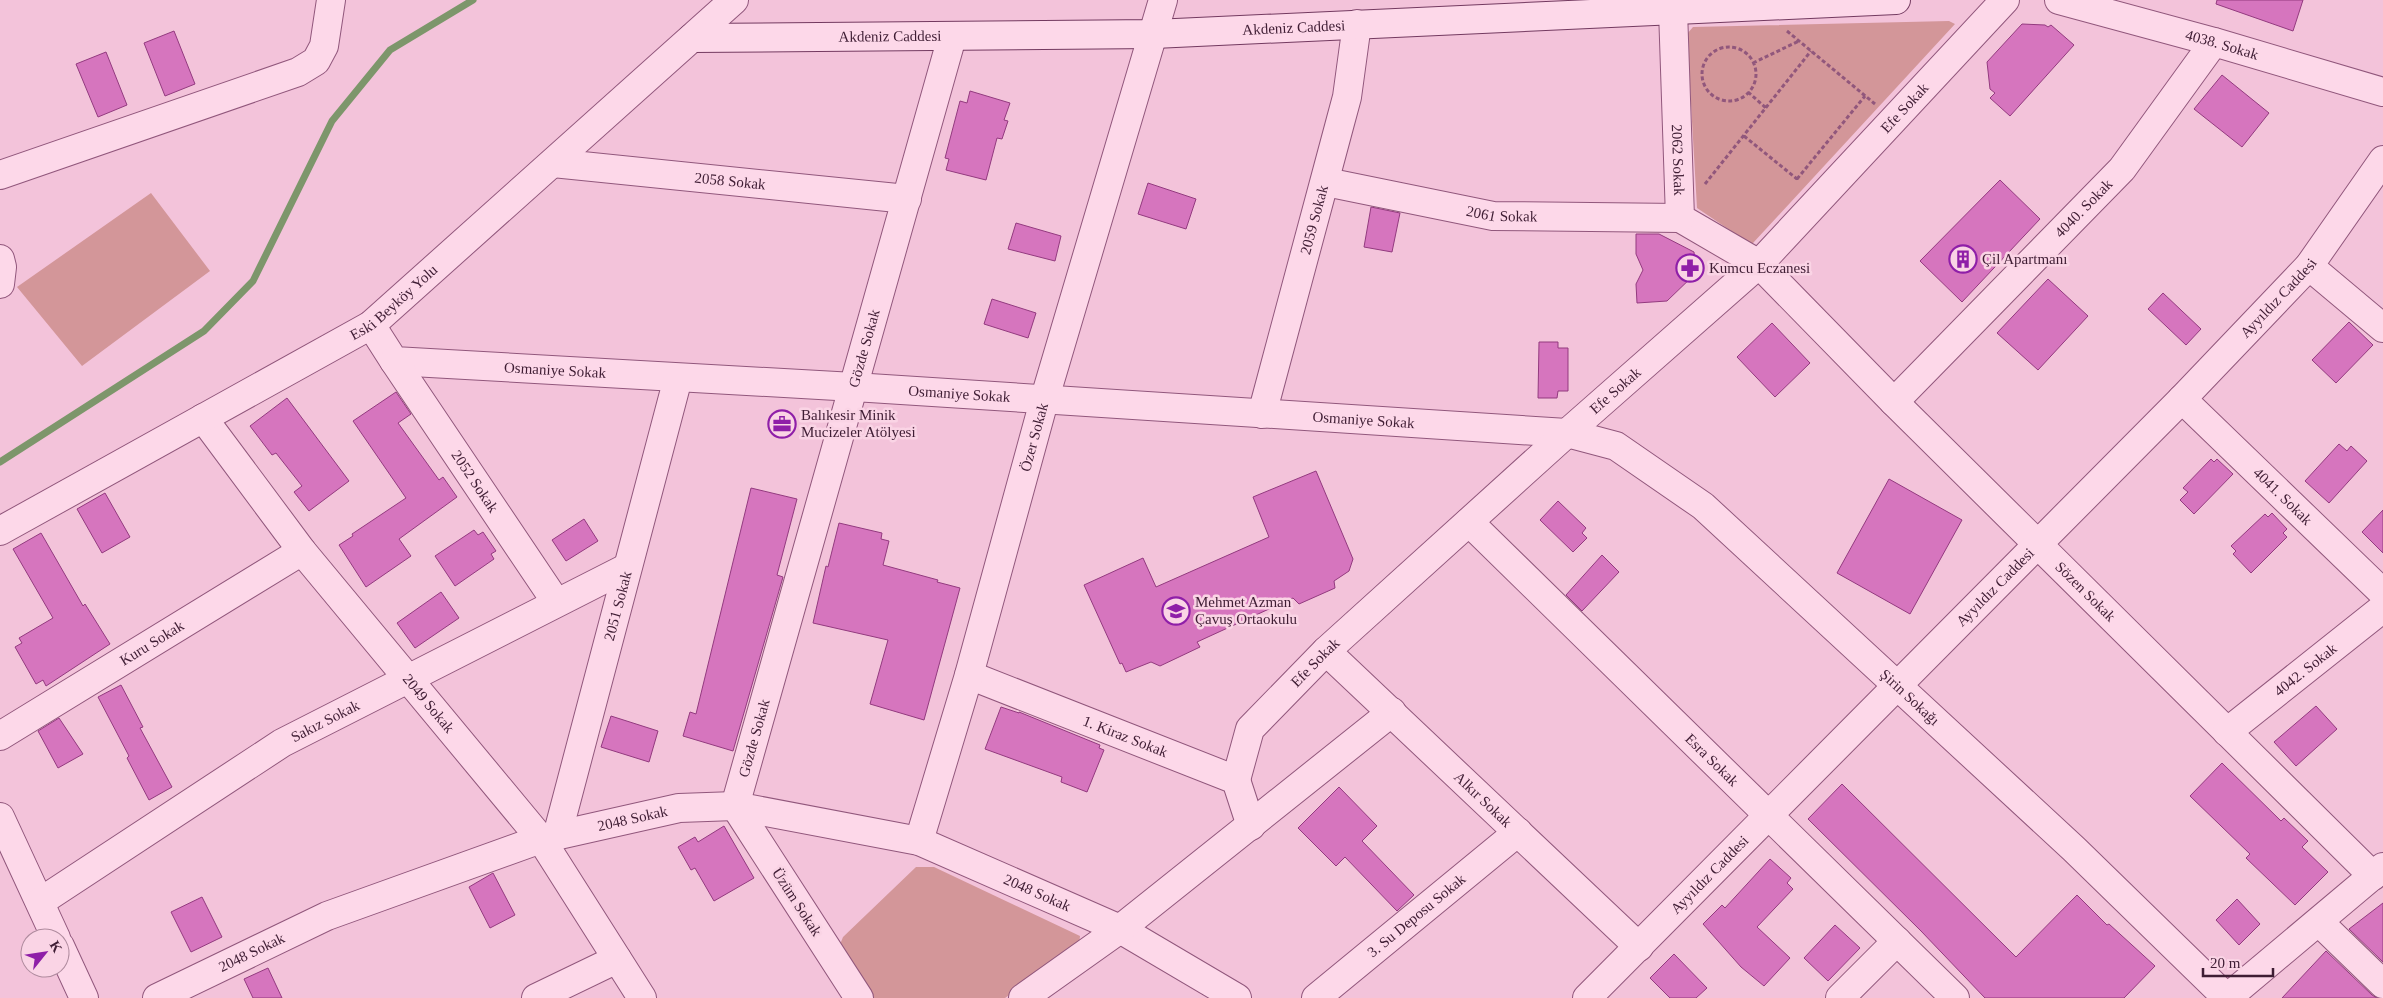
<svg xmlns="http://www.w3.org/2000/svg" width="2383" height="998" font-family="'Times New Roman',serif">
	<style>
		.green { fill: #d39699 }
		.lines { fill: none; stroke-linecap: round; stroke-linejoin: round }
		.stream { stroke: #7d966b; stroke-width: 7 }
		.building { fill: #d675be; stroke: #933a7f }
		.street-casing { stroke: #91577c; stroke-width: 30 }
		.secondary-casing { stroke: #733a60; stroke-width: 30 }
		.path { stroke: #91577c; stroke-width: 3; stroke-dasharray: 4 2.5; stroke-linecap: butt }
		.street { stroke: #fdd8e9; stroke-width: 28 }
		.secondary { stroke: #fdd8e9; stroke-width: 28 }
		.labels { text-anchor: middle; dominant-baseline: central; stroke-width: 5; stroke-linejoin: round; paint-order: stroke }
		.street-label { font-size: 15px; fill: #3f1d34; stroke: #fad4e5 }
		.poi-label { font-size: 15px; fill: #3f1d34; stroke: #fad4e5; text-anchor: start }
	</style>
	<rect width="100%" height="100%" fill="#f3c3da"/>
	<path class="green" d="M 1949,21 L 1955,24 L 1753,243 L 1749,243 L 1697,208 L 1687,34 L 1693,27 Z
		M 151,193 L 210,271 L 82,366 L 17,287 Z
		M 916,867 L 934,867 L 1080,936 L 1079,945 L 1005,998 L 870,998 L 839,947 L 843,937 Z"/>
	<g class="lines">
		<path class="stream" d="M 0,462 L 204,331 L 253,281 L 332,121 L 390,50 L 473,0"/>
	</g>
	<path class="building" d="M 2217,0 L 2303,0 L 2293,31 L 2216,4 Z
		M 2022,24 L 2045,25 L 2048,27 L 2051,25 L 2074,45 L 2010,116 L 1990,98 L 1995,93 L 1990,89 L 1987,62 Z
		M 174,31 L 195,84 L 165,96 L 144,43 Z
		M 106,52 L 127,105 L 98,117 L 76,64 Z
		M 2222,75 L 2269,113 L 2242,147 L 2194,109 Z
		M 970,91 L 1010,103 L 1004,120 L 1008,121 L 1002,139 L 997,138 L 986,180 L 946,170 L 949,159 L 945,158 L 960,101 L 967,103 Z
		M 2000,180 L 2040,219 L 1962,302 L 1920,261 Z
		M 1148,183 L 1196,199 L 1186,229 L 1138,214 Z
		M 1371,207 L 1400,213 L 1392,252 L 1364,247 Z
		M 1016,223 L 1061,236 L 1055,261 L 1008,249 Z
		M 1636,234 L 1659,234 L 1694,252 L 1696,273 L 1667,301 L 1637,303 L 1636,284 L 1643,270 L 1636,254 Z
		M 2048,279 L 2088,316 L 2038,370 L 1997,333 Z
		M 2163,293 L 2201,329 L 2186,345 L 2148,309 Z
		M 992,299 L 1036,313 L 1028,338 L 984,324 Z
		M 2349,322 L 2373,345 L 2336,383 L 2312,360 Z
		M 1772,323 L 1810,363 L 1775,397 L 1737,357 Z
		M 1539,342 L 1558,342 L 1558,348 L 1568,348 L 1568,391 L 1558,391 L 1557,398 L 1538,398 Z
		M 396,392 L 411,414 L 398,423 L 439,480 L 443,477 L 457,497 L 399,539 L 411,556 L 366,587 L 339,545 L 353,536 L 352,534 L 406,498 L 353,421 Z
		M 287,398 L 349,481 L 309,511 L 294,492 L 302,486 L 276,453 L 272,455 L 250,426 Z
		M 2339,444 L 2347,451 L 2351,446 L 2367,461 L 2329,503 L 2305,481 Z
		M 2211,459 L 2214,462 L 2217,459 L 2233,474 L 2194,514 L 2180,500 L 2188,492 L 2183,488 Z
		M 1316,471 L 1353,559 L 1349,571 L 1334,581 L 1335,588 L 1299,604 L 1293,598 L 1197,642 L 1200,647 L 1160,666 L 1151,662 L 1126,672 L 1122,663 L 1120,664 L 1084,585 L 1143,558 L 1156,587 L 1269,537 L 1253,497 Z
		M 1889,479 L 1962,520 L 1910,614 L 1837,573 Z
		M 751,488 L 797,499 L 777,575 L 783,577 L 733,751 L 683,736 L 690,712 L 696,714 Z
		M 105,493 L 130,537 L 102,553 L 77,509 Z
		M 1558,501 L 1586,528 L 1582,533 L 1587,538 L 1573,552 L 1540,520 Z
		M 2383,510 L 2383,553 L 2362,532 Z
		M 2272,513 L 2287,529 L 2283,533 L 2287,537 L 2251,573 L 2233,554 L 2236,551 L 2231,546 L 2265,514 L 2268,517 Z
		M 584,519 L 598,541 L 566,561 L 552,540 Z
		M 839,523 L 882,533 L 881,539 L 889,541 L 883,565 L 938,580 L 937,582 L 960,588 L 924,720 L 870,704 L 888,640 L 813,623 L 826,566 L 828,567 Z
		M 474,530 L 478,535 L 483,532 L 496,551 L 491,554 L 494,559 L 455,586 L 435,556 Z
		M 41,533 L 83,606 L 85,604 L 110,644 L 46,686 L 43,680 L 36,684 L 15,647 L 22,643 L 19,638 L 53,618 L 13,549 Z
		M 1602,555 L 1619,572 L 1582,611 L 1566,595 Z
		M 441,592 L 459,618 L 415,648 L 397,623 Z
		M 121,685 L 143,727 L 140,728 L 172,787 L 149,800 L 127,758 L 129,756 L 98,697 Z
		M 2316,706 L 2337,729 L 2296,766 L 2274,742 Z
		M 1001,707 L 1019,713 L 1019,712 L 1100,745 L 1099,748 L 1104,750 L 1087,792 L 1061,782 L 1062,777 L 985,749 Z
		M 611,716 L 658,731 L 649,762 L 601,747 Z
		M 59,718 L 83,754 L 58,768 L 38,731 Z
		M 2222,763 L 2281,821 L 2284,818 L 2308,841 L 2302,847 L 2328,872 L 2295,905 L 2246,858 L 2250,854 L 2190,796 Z
		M 1842,784 L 2016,957 L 2077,895 L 2107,925 L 2109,924 L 2155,966 L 2124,998 L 1985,998 L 1921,931 L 1808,819 Z
		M 1339,787 L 1377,826 L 1362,841 L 1414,895 L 1397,911 L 1345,857 L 1336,866 L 1298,828 Z
		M 724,826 L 754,878 L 714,901 L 695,868 L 691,870 L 678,847 L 695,837 L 698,842 Z
		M 1770,859 L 1791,878 L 1787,883 L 1793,889 L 1757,927 L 1790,958 L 1764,986 L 1741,967 L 1703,924 L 1722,905 L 1725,908 Z
		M 493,873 L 515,915 L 490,928 L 469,887 Z
		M 202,897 L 222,937 L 191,952 L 171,912 Z
		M 2237,899 L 2260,924 L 2239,945 L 2216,920 Z
		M 2383,903 L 2383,962 L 2349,929 Z
		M 1835,925 L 1860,948 L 1828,981 L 1804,958 Z
		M 2326,951 L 2372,995 L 2377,998 L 2282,998 Z
		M 1674,954 L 1707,988 L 1696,998 L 1670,998 L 1650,978 Z
		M 268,968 L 282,998 L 253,998 L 244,979 Z"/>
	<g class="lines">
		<g class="street-casing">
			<g id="street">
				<path id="s1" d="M 2059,0 L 2214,42 L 2383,92"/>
				<path id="s2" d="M 1673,10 L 1680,218 L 1759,264 L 1894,402 L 2373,876"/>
				<path id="s3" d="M 553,163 L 907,199"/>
				<path d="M 0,175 L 298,72 L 316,61 L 324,46 L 331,0"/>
				<path id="s4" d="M 1326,182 L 1493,216 L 1680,218"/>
				<path d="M 0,259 L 2,267 L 0,284"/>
				<path d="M 2309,266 L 2383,328"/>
				<path id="s5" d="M 371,325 L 394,361 L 854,387 L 1567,433 L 1616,446 L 1703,506 L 2074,849 L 2227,998"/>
				<path id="s6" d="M 394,361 L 556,602"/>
				<path id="s7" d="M 2182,399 L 2383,593"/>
				<path id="s8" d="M 1894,402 L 2122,169 L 2214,42"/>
				<path id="s9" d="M 1262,414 L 1340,123 L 1347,97 L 1357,24"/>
				<path id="s10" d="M 203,418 L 302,551 L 541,839 L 642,998"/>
				<path id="s11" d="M 1469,522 L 1955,998"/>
				<path id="s12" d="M 0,531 L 371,325 L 734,0"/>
				<path id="s13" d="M 1326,651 L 1639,947"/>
				<path id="s14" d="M 969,675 L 1236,780 L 1251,826"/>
				<path id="s15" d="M 2227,732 L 2383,608"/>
				<path id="s16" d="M 0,736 L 302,551"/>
				<path id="s17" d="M 1236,780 L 1250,729 L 1326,651 L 1567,433 L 1759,264 L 2005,0"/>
				<path d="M 0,817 L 56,938"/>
				<path id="s18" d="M 557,836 L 678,378"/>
				<path id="s19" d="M 919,841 L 969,675 L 1044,401 L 1163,0"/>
				<path id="s20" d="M 40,902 L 282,743 L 626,568"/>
				<path d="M 2319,922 L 2383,984"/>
				<path d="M 60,946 L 84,998"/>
				<path id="s21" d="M 157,998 L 327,916 L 541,839 L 679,808 L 735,806 L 919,841 L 1120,929 L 1237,998"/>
				<path d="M 536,998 L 617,959"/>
				<path id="s22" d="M 859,998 L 735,806 L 952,37"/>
				<path d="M 1023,998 L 1120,929 L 1392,712"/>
				<path id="s23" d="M 1316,998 L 1518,832"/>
				<path id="s24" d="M 1587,998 L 2182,399 L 2309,266 L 2383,160"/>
				<path d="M 1840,998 L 1897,941"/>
				<path d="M 2227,998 L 2383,867"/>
			</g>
		</g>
		<g class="secondary-casing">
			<g id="secondary">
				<path id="s25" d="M 692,38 L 1154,34 L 1896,0"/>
			</g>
		</g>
		<path class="path" d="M 1787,31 L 1875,104
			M1702 74a27 27 0 1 1 54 0a27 27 0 1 1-54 0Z
			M 1753,63 L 1799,41
			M 1748,92 L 1766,108
			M 1744,136 L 1797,179
			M 1797,179 L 1865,96
			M 1705,184 L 1811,51"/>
		<use href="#street" class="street"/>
		<use href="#secondary" class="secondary"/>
	</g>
	<defs>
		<g id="building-ring" transform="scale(1.4375)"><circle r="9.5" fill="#fad4e5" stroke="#8f1fa8" stroke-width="1.5"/><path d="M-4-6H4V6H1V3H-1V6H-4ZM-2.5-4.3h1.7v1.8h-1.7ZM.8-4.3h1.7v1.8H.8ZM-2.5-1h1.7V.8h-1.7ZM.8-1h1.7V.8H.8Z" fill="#8f1fa8"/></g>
		<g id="pharmacy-ring" transform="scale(1.4375)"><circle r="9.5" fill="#fad4e5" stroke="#8f1fa8" stroke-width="1.5"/><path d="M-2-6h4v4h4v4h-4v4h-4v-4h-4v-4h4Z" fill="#8f1fa8"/></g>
		<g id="office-ring" transform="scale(1.4375)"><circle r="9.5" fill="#fad4e5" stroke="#8f1fa8" stroke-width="1.5"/><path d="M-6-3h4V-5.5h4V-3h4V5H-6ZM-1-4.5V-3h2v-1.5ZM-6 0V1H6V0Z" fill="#8f1fa8"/></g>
		<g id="school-ring" transform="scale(1.4375)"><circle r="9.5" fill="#fad4e5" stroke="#8f1fa8" stroke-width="1.5"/><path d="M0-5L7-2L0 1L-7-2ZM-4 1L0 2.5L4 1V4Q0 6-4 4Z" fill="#8f1fa8"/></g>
	</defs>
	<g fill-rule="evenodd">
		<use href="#building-ring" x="1963" y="259"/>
		<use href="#pharmacy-ring" x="1690" y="268"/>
		<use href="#office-ring" x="782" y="424"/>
		<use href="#school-ring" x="1176" y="611"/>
	</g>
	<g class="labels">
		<g class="street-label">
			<text stroke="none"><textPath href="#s25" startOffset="602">Akdeniz Caddesi</textPath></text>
			<text stroke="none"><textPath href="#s25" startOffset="198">Akdeniz Caddesi</textPath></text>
			<text stroke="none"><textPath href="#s1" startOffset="169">4038. Sokak</textPath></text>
			<text stroke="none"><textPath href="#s17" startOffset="956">Efe Sokak</textPath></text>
			<text stroke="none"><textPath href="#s2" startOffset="150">2062 Sokak</textPath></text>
			<text stroke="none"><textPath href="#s3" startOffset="178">2058 Sokak</textPath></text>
			<text stroke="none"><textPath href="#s8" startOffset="271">4040. Sokak</textPath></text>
			<text stroke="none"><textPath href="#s4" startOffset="179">2061 Sokak</textPath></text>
			<text stroke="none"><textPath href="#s9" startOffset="201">2059 Sokak</textPath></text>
			<text stroke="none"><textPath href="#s24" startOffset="984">Ayyıldız Caddesi</textPath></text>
			<text stroke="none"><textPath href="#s12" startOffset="456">Eski Beyköy Yolu</textPath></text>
			<text stroke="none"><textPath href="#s22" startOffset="704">Gözde Sokak</textPath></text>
			<text stroke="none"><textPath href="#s5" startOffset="204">Osmaniye Sokak</textPath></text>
			<text stroke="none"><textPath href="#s17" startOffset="551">Efe Sokak</textPath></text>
			<text stroke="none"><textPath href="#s5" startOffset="609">Osmaniye Sokak</textPath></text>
			<text stroke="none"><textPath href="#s5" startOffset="1014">Osmaniye Sokak</textPath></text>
			<text stroke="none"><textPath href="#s19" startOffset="420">Özer Sokak</textPath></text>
			<text stroke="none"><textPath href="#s6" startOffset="145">2052 Sokak</textPath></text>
			<text stroke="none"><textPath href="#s7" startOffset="140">4041. Sokak</textPath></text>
			<text stroke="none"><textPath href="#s24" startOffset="579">Ayyıldız Caddesi</textPath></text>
			<text stroke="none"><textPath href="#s2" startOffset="762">Sözen Sokak</textPath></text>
			<text stroke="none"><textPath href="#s18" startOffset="238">2051 Sokak</textPath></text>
			<text stroke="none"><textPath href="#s16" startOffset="178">Kuru Sokak</textPath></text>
			<text stroke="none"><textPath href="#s17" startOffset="146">Efe Sokak</textPath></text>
			<text stroke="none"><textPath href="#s15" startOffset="100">4042. Sokak</textPath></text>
			<text stroke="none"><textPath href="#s5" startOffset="1656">Şirin Sokağı</textPath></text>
			<text stroke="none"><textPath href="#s10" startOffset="364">2049 Sokak</textPath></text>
			<text stroke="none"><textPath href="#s20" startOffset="338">Sakız Sokak</textPath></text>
			<text stroke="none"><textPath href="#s14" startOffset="168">1. Kiraz Sokak</textPath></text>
			<text stroke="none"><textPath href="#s22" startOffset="299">Gözde Sokak</textPath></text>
			<text stroke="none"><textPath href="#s11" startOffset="340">Esra Sokak</textPath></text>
			<text stroke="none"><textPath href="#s13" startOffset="216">Alkır Sokak</textPath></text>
			<text stroke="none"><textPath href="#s21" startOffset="510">2048 Sokak</textPath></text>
			<text stroke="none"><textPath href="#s24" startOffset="174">Ayyıldız Caddesi</textPath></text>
			<text stroke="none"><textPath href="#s21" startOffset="930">2048 Sokak</textPath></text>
			<text transform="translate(797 902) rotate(57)">Üzüm Sokak</text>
			<text stroke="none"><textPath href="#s23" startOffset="130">3. Su Deposu Sokak</textPath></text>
			<text stroke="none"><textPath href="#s21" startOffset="105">2048 Sokak</textPath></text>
		</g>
		<g class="poi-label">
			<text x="1982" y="259">Çil Apartmanı</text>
			<text x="1709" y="268">Kumcu Eczanesi</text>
			<text x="801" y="415">Balıkesir Minik<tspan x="801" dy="17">Mucizeler Atölyesi</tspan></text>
			<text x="1195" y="602">Mehmet Azman<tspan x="1195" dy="17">Çavuş Ortaokulu</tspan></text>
		</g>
	</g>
	<g transform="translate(45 953) rotate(60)"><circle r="24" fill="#fad4e5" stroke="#af8b9e"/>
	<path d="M0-4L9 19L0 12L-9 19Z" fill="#8f1fa8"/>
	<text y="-8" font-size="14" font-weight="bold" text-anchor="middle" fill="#3f1d34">K</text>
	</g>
	<path d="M2203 968v8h70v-8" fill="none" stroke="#3f1d34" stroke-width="2.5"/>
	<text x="2210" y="968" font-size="15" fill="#3f1d34" stroke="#fad4e5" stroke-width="4" paint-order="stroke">20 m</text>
</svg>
